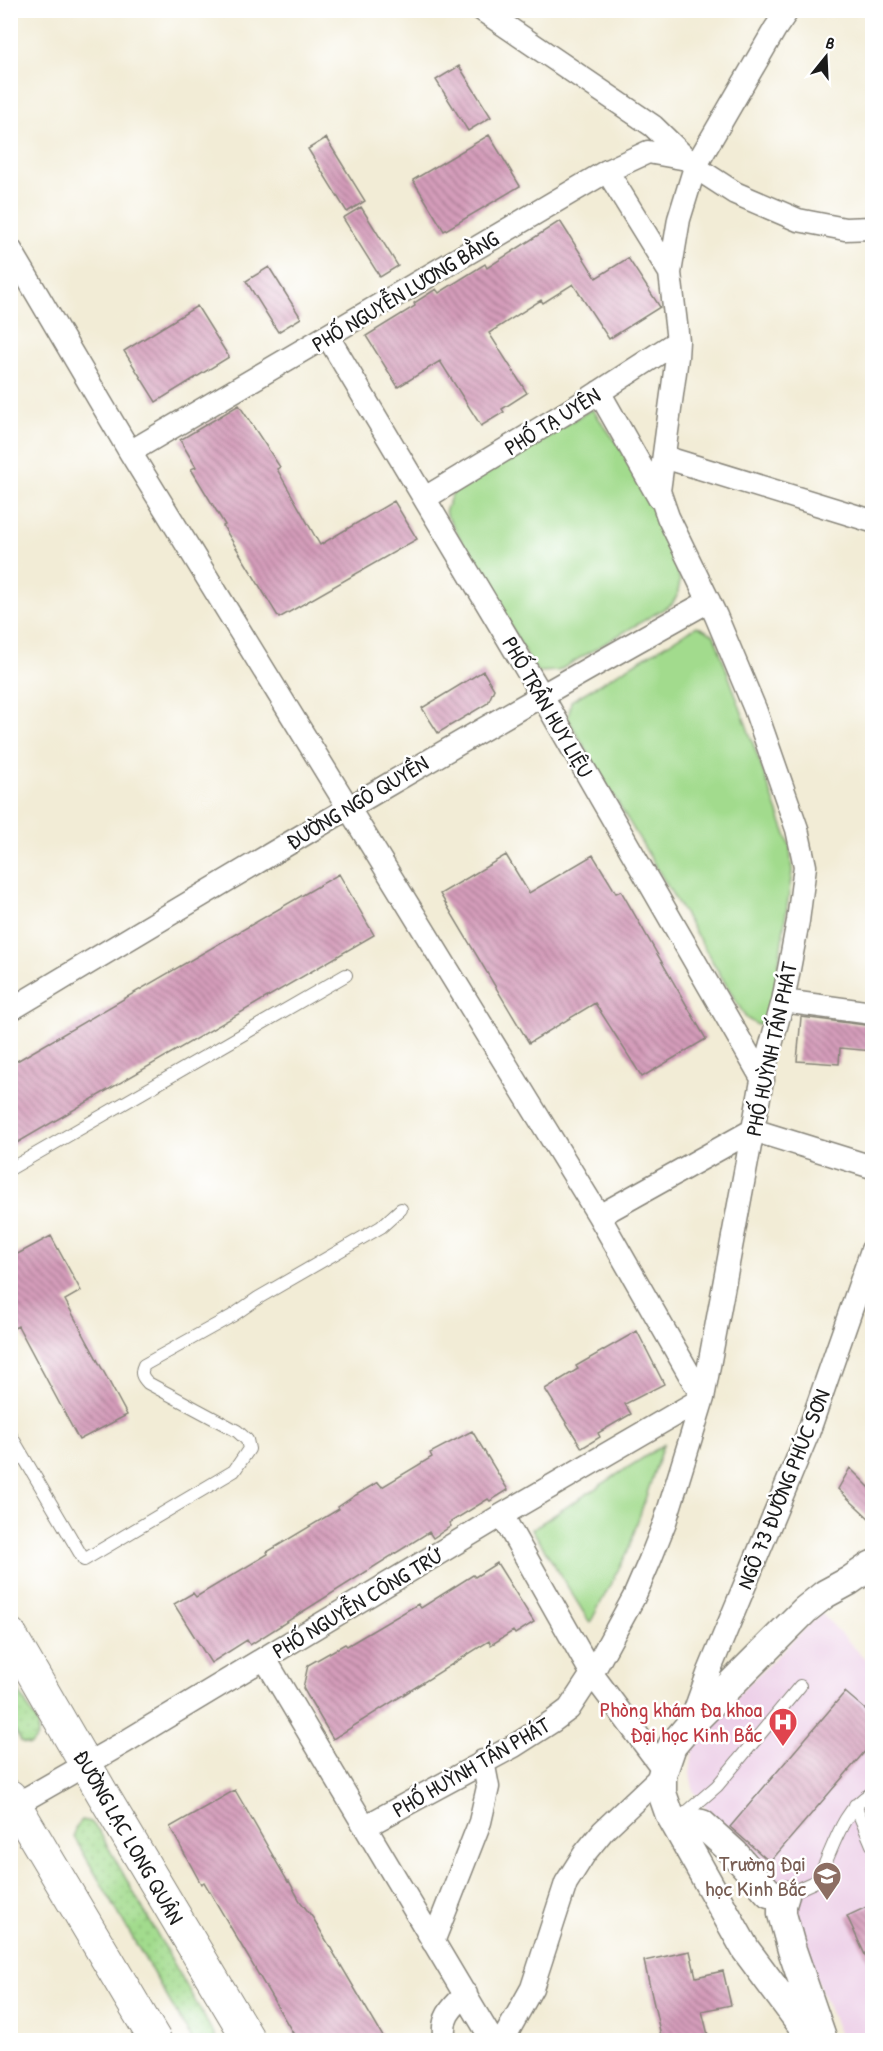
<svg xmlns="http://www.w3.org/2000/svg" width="883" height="2051" font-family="'Patrick Hand',sans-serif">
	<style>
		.built { fill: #edd0e8 }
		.grass { fill: url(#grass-dots); stroke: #5f7c54; stroke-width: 1.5 }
		.park { fill: #a2db8d; stroke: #5f7c54; stroke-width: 1.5 }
		.building { fill: url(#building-back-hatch) }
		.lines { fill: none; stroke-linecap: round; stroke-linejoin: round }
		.service-casing { stroke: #878479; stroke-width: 14 }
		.minor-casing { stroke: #878479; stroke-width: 25 }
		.tertiary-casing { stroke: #878479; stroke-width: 31 }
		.secondary-casing { stroke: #878479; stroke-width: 34 }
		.service { stroke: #fff; stroke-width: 12 }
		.minor { stroke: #fff; stroke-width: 22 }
		.tertiary { stroke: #fff; stroke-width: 28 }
		.secondary { stroke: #fff; stroke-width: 32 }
		.labels { text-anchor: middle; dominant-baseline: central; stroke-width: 5; stroke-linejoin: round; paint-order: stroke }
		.street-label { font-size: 22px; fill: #1c1c1c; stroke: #fff }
		.health-label { font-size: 22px; fill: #be3a42; stroke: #fff; text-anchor: end }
		.education-label { font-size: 22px; fill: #785e54; stroke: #fff; text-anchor: end }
	</style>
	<defs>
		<pattern id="grass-dots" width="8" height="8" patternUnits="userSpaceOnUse" patternTransform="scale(1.5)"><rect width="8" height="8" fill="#a2db8d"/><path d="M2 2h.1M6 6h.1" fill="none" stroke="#8bbb79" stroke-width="1.8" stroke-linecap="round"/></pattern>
		<pattern id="building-back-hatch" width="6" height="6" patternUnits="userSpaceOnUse" patternTransform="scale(1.5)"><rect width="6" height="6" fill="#d49cba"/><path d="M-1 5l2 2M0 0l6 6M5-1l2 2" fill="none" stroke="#ab7e96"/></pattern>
	</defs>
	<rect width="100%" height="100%" fill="#fff"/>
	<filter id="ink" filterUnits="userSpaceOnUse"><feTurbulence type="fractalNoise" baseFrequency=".0167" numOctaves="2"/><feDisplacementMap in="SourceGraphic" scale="12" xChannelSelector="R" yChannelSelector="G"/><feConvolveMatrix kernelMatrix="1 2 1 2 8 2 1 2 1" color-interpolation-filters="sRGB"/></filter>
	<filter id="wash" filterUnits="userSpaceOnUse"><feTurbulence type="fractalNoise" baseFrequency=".008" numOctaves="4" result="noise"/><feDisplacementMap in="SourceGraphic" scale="24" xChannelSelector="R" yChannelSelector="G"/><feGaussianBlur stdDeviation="1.35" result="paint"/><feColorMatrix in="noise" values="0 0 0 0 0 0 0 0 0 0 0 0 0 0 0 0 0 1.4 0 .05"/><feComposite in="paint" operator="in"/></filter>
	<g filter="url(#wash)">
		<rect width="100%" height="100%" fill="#f2ecd6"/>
		<path class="built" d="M 821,1613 L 872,1666 L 872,2040 L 842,2040 L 793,1923 L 694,1792 L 690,1774 L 694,1743 L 705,1727 Z"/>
		<path class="grass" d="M 10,1676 L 38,1724 C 39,1733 38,1740 30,1745 L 22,1743 L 11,1725 Z
			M 82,1820 L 91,1822 L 99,1831 L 217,2040 L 192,2040 L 74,1837 L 75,1828 Z"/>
		<path class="park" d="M 592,409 L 643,479 L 671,538 L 680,582 L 677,596 L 672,604 L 558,671 L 537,672 L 445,512 L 453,492 Z
			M 697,626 L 714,635 L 790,846 L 792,872 L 773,1003 L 768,1021 L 757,1025 L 746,1018 L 568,719 L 571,701 Z
			M 663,1445 L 628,1551 L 590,1623 L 532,1529 Z"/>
		<g id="blocks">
			<path class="building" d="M 459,66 L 491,117 L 468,131 L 436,80 Z
				M 489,135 L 520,186 L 444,231 L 413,180 Z
				M 326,138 L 365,201 L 347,212 L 308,149 Z
				M 361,207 L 398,266 L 380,277 L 343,218 Z
				M 560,221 L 596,278 L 628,258 L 660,307 L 609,339 L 573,284 L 543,303 L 541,300 L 489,333 L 527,393 L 502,409 L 504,412 L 481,426 L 440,361 L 398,387 L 366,336 L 415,306 L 414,303 L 436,289 L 439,293 L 485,264 L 487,268 Z
				M 269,267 L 301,318 L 278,332 L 246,281 Z
				M 197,306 L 229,357 L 156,402 L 124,351 Z
				M 239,405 L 280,467 L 277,469 L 320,545 L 394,501 L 417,539 L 279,618 L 223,526 L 225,525 L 191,469 L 196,467 L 180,440 Z
				M 483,671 L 494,689 L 488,703 L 438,733 L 422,708 Z
				M 506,855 L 529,893 L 593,855 L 616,893 L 621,891 L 706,1039 L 642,1077 L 595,1003 L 529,1043 L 440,894 Z
				M 339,874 L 374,935 L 10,1147 L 10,1065 Z
				M 801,1017 L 873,1026 L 873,1051 L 840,1048 L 839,1064 L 797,1061 Z
				M 51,1236 L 81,1291 L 65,1300 L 127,1415 L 79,1440 L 18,1326 L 10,1330 L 10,1258 Z
				M 637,1331 L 664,1384 L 625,1404 L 631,1414 L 598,1433 L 600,1437 L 582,1448 L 545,1389 L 578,1369 L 576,1366 Z
				M 472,1431 L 508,1490 L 490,1501 L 488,1499 L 449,1523 L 451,1526 L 433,1538 L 429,1532 L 250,1645 L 247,1640 L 211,1663 L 174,1604 L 193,1593 L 196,1597 L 268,1554 L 267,1552 L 339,1509 L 338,1507 L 356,1495 L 378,1482 L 382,1487 L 432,1457 L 430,1453 Z
				M 850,1468 L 873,1491 L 873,1522 L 838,1489 Z
				M 497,1563 L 534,1622 L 515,1634 L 513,1631 L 491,1645 L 489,1641 L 333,1739 L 303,1688 L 308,1665 L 345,1644 L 347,1646 L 418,1604 L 421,1608 L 473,1575 L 475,1577 Z
				M 845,1692 L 873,1716 L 873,1742 L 770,1862 L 730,1827 Z
				M 235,1790 L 288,1882 L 289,1881 L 300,1901 L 313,1918 L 385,2040 L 297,2040 L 204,1882 L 201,1884 L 170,1827 Z
				M 873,1904 L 873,1972 L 847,1916 Z
				M 690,1951 L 696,1977 L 723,1971 L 731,2005 L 702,2011 L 708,2035 L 680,2040 L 662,2040 L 644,1961 Z"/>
		</g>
	</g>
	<g filter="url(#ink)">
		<use href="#blocks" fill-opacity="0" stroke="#878479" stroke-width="1.5"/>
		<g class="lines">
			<g class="service-casing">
				<path id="service" d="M 10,1169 L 346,975
					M 10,1434 L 84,1560 L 234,1471 L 249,1449 L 247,1440 L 237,1431 L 148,1383 C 142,1377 140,1373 144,1365 L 232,1316 L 258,1298 L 381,1227 L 401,1209
					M 855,1805 L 872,1845
					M 680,1818 L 717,1786 L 800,1686
					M 785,1895 L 814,1882 L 820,1875 C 834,1846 843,1808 872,1793"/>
			</g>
			<g class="minor-casing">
				<path id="minor" d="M 482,10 L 653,126 L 695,167 L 735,193 L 798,220 L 845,229 L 872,228
					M 607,171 L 670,273
					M 328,337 L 541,694 L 763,1080
					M 599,392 L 659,498
					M 130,452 L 607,171 L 648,152 L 687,159
					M 664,457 L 872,521
					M 425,498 L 587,400 L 678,341
					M 783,1001 L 872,1013
					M 10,1010 C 242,871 473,732 709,601
					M 599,1216 L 753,1130 L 872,1167
					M 502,1515 L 592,1674 L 663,1769
					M 265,1659 L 492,2040
					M 691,1721 L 708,1674 L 808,1433 L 872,1250
					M 10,1808 L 125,1742 L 502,1515 L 703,1398 L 599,1216 L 130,452 L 11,250
					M 366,1826 L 514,1746 L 553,1721 L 569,1709 L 592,1674 L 634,1597 L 650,1560 L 665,1522 L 703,1398 L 764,1070 L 783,1001 L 798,921 L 805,866 L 797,829 L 755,709 L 716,616 L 668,517 L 659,491 L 677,357 L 678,341 L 670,273 L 679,219 L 695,167 L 775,29 L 788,10
					M 433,1942 L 480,1822 L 488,1787 L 483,1761
					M 445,2040 C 440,2019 451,2008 466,1994
					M 503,2040 L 532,1988 L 566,1883 L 585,1853 L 603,1831 L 662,1775"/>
			</g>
			<g class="tertiary-casing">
				<path id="tertiary" d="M 678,1828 L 691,1822 L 702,1824 L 734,1853 L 769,1893 L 775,1895 L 785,1895 L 782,1905 L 782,1914 L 792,1950 L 823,2040
					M 813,2040 L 746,1950 L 669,1813 L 662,1793 L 662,1775 L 672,1746 L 689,1726 L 805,1610 L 825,1594 L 849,1581 L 872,1565"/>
			</g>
			<g class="secondary-casing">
				<path id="secondary" d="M 10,1634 L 105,1798 L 249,2040
					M 10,1796 L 155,2040"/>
			</g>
			<use href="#service" class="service"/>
			<use href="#minor" class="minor"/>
			<use href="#tertiary" class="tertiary"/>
			<use href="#secondary" class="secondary"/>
		</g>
	</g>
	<defs>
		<g id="hospital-pin" transform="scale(1.5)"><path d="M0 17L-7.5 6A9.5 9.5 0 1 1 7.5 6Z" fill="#e0444e" stroke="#fff"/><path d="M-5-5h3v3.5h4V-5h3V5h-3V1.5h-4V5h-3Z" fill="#fff"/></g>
		<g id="university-pin" transform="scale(1.5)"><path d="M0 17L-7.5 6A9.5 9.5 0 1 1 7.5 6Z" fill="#8d6e63" stroke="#fff"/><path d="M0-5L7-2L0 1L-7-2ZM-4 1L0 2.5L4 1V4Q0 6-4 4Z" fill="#fff"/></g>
	</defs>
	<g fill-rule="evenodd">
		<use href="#hospital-pin" x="783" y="1722"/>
		<use href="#university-pin" x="827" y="1876"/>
	</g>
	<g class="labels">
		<g class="street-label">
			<text transform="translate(405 291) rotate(-31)">PHỐ NGUYỄN LƯƠNG BẰNG</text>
			<text transform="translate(552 421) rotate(-32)">PHỐ TẠ UYÊN</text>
			<text transform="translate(548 707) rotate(60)">PHỐ TRẦN HUY LIỆU</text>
			<text transform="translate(357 802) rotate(-31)">ĐƯỜNG NGÔ QUYỀN</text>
			<text transform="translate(771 1049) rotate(-78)">PHỐ HUỲNH TẤN PHÁT</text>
			<text transform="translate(783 1489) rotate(-68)">NGÕ 73 ĐƯỜNG PHÚC SƠN</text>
			<text transform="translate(357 1603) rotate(-31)">PHỐ NGUYỄN CÔNG TRỨ</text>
			<text transform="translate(471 1767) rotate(-30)">PHỐ HUỲNH TẤN PHÁT</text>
			<text transform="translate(129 1837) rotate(60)">ĐƯỜNG LẠC LONG QUÂN</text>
		</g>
		<g class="health-label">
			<text x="762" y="1709">Phòng khám Đa khoa<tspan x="762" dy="25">Đại học Kinh Bắc</tspan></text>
		</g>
		<g class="education-label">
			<text x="806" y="1863">Trường Đại<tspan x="806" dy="25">học Kinh Bắc</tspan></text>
		</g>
	</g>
	<rect width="883" height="2051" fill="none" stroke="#fff" stroke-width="36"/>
	<g transform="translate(826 57) rotate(18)" stroke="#ffffff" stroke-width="4.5" paint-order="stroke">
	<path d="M0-4.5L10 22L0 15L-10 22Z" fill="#1c1c1c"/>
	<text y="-9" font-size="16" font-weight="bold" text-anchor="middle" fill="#1c1c1c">B</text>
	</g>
</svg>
